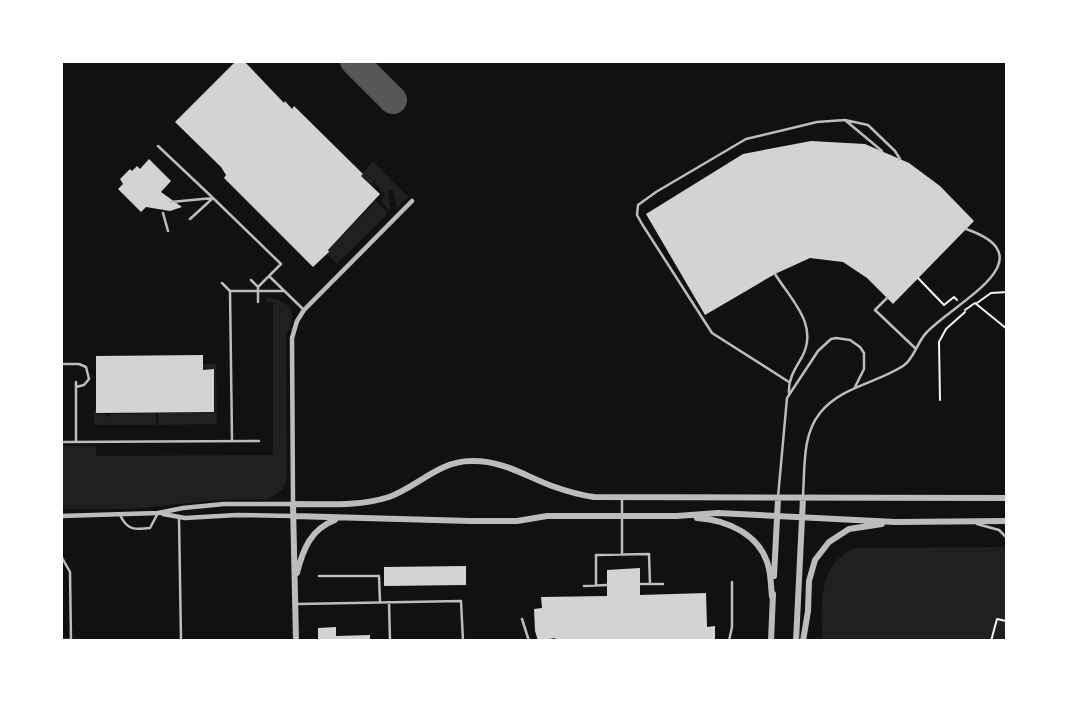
<svg xmlns="http://www.w3.org/2000/svg" width="1068" height="702" font-family="Arial,sans-serif">
	<style>
		.green { fill: #202020 }
		.lines { fill: none; stroke-linecap: round; stroke-linejoin: round }
		.taxiway { stroke: #565656; stroke-width: 28 }
		.building { fill: #d3d3d3 }
		.path { stroke: #f5f5f5; stroke-width: 2 }
		.service { stroke: #bcbcbc; stroke-width: 2.5 }
		.minor { stroke: #bcbcbc; stroke-width: 4.5 }
		.tertiary { stroke: #bcbcbc; stroke-width: 6 }
	</style>
	<rect width="100%" height="100%" fill="#111"/>
	<path class="green" d="M 373,161 L 408,197 L 397,208 L 393,190 L 388,191 L 391,212 L 381,201 L 385,194 L 375,183 L 376,181 L 375,180 L 371,185 L 361,176 Z
		M 374,199 L 388,213 L 337,264 L 328,254 L 328,250 L 373,204 L 372,202 Z
		M 265,298 C 276,298 292,303 292,316 C 293,323 287,331 286,339 L 287,478 L 283,489 L 269,499 L 220,500 L 131,509 L 61,509 L 61,446 L 96,446 L 96,456 L 273,455 L 273,302 L 266,302 Z
		M 203,364 L 216,364 L 217,424 L 158,425 L 158,413 L 215,413 L 215,370 L 203,370 Z
		M 94,410 L 96,410 L 97,414 L 104,414 L 108,417 L 110,417 L 110,414 L 156,413 L 156,425 L 94,425 Z
		M 1007,547 L 1007,641 L 822,641 C 822,605 816,565 855,548 Z"/>
	<g class="lines">
		<path class="taxiway" d="M 354,61 L 393,100"/>
	</g>
	<path class="building" d="M 236,61 L 244,61 L 284,103 L 285,101 L 292,109 L 294,106 L 363,174 L 361,176 L 380,194 L 328,250 L 329,252 L 313,267 L 224,178 L 226,175 L 221,167 L 175,122 Z
		M 811,141 L 865,144 L 909,163 L 940,186 L 974,221 L 893,304 L 867,278 L 843,262 L 810,258 L 775,274 L 705,315 L 646,214 L 743,154 Z
		M 149,159 L 171,181 L 161,192 L 182,207 L 170,211 L 146,207 L 141,212 L 118,189 L 123,184 L 120,179 L 130,169 L 132,171 L 137,166 L 140,169 Z
		M 203,355 L 203,370 L 214,369 L 214,412 L 96,413 L 96,356 Z
		M 466,566 L 466,585 L 384,586 L 384,567 Z
		M 640,568 L 640,595 L 706,593 L 707,627 L 715,626 L 715,641 L 555,641 L 555,638 L 538,641 L 535,631 L 534,609 L 542,608 L 541,597 L 607,596 L 607,570 Z
		M 336,627 L 336,636 L 370,635 L 370,641 L 318,641 L 318,628 Z"/>
	<g class="lines">
		<path class="path" d="M 918,278 L 944,305 L 954,297 L 957,300
			M 977,303 L 991,293 L 1007,292
			M 965,310 L 975,303 L 1007,329
			M 940,400 L 939,342 L 946,329 L 965,312
			M 991,641 L 997,619 L 1006,621"/>
		<path class="service" d="M 845,120 L 882,151
			M 158,146 L 212,197
			M 171,202 L 213,198
			M 163,213 L 168,231
			M 190,219 L 213,198 L 281,264 L 269,276 L 304,310
			M 775,274 C 792,301 819,325 802,357 C 795,369 788,379 789,393
			M 251,280 L 258,287 L 258,302
			M 222,283 L 230,291 L 232,440
			M 258,287 L 268,277
			M 230,291 L 283,291
			M 887,298 L 875,310 L 915,348
			M 61,364 L 79,364 L 86,367 L 89,379 L 84,385 L 76,387
			M 76,382 L 76,442
			M 789,382 L 712,333 L 642,224 L 637,215 L 638,205 L 656,192 L 746,139 L 817,122 L 845,120 L 868,125 L 895,151 L 900,159
			M 61,442 L 259,441
			M 803,495 C 805,468 802,435 820,413 C 840,387 877,383 903,366 C 914,359 917,342 927,332 C 954,303 1050,258 966,229
			M 778,497 L 787,398 L 818,351 L 831,339 L 836,338 L 850,340 L 860,347 L 864,353 L 864,369 L 855,387
			M 622,499 L 622,555
			M 120,515 C 127,530 134,530 150,528 L 158,513
			M 179,517 L 181,641
			M 977,524 L 999,530 L 1007,538
			M 61,556 L 70,572 L 71,641
			M 319,576 L 379,576 L 380,602
			M 640,584 L 663,584
			M 596,585 L 596,555 L 649,554 L 650,584
			M 584,586 L 607,585
			M 389,602 L 390,641
			M 298,604 L 461,601 L 463,641
			M 522,619 L 529,641
			M 61,640 L 71,640
			M 729,641 L 732,627 L 732,582"/>
		<path class="minor" d="M 163,514 L 185,518 L 237,515 L 293,516
			M 61,516 L 158,513 L 183,508 L 224,504 L 293,504 L 292,338 L 297,321 L 304,310 L 412,201"/>
		<path class="tertiary" d="M 293,516 L 470,521 L 517,521 L 547,516 L 677,516 L 718,513 L 895,522 L 1007,521
			M 697,518 C 728,520 762,535 769,569 C 771,578 771,588 772,597
			M 297,573 C 303,549 311,529 335,520
			M 774,576 L 778,499
			M 296,641 L 293,504 C 325,504 358,507 389,497 C 417,487 439,461 471,461 C 502,460 525,476 552,486 C 566,491 579,495 594,497 L 1007,498
			M 771,641 L 773,594
			M 796,641 L 803,498
			M 803,641 L 808,611 L 809,581 L 815,560 L 829,542 L 849,529 L 882,524"/>
	</g>
	<rect width="1068" height="702" fill="none" stroke="#ffffff" stroke-width="126"/>
</svg>
